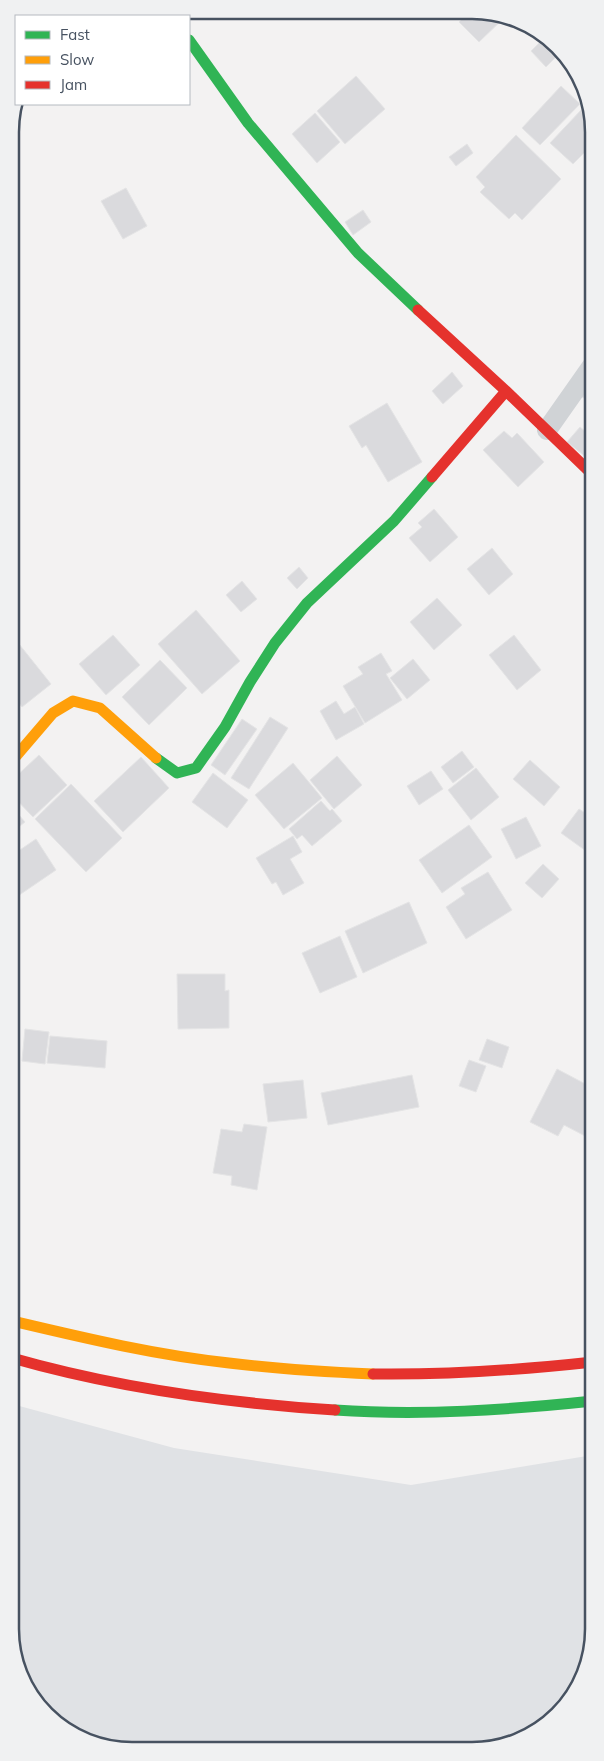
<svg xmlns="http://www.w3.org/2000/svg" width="604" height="1761" font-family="Mulish,sans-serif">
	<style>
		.airport { fill: #e0e2e5 }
		.building { fill: #dadadd; stroke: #e4e4e5 }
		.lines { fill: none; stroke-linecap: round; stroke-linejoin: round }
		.street { stroke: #d0d3d6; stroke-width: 20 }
		.fast { stroke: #30b455; stroke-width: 11 }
		.slow { stroke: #ff9f0a; stroke-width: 11 }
		.jam { stroke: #e5322d; stroke-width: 11 }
		.rim { fill: none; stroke: #475261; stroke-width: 2.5 }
	</style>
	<rect width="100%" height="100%" fill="#f3f2f2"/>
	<path class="airport" d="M 12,1404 L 174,1448 L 411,1485 L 593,1455 L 594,1637 L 585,1675 L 564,1709 L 533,1735 L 496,1749 L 109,1749 L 46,1715 L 12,1653 Z"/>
	<path class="building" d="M 469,12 L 496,12 L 505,17 L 479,42 L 459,22 Z
		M 543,38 L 558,46 L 560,49 L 557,52 Z
		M 542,40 L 557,56 L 546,67 L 531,51 Z
		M 356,76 L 385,109 L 345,144 L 317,111 Z
		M 561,86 L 580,104 L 540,145 L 522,128 Z
		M 582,109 L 592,118 L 592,145 L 573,164 L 550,143 Z
		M 315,113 L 340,142 L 317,163 L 292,134 Z
		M 516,135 L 561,179 L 522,220 L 515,213 L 509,219 L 480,192 L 485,187 L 476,177 Z
		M 467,144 L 473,153 L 456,166 L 449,157 Z
		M 126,188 L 147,226 L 123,239 L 101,201 Z
		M 363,210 L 371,222 L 353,235 L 345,222 Z
		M 452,372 L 463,386 L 443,404 L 432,391 Z
		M 592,374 L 592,403 L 579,395 Z
		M 387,403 L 422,462 L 388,482 L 366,445 L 362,448 L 349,426 Z
		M 580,427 L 592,437 L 592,462 L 567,442 Z
		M 504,431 L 512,438 L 517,433 L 544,462 L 518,487 L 483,450 Z
		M 434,509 L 458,537 L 430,562 L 409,538 L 422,527 L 418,523 Z
		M 492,548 L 513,574 L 489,595 L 467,569 Z
		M 299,567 L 308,578 L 297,589 L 287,578 Z
		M 242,581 L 257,599 L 241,612 L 226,595 Z
		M 437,598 L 462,625 L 434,650 L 410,622 Z
		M 196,610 L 240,661 L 202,694 L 158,644 Z
		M 113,635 L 140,665 L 106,695 L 79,664 Z
		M 514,635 L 541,670 L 517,690 L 489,655 Z
		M 15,639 L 51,684 L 22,707 L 11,693 L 11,642 Z
		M 381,653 L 392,671 L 386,674 L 402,700 L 365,723 L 343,686 L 363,674 L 358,667 Z
		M 413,659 L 430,680 L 407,699 L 390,678 Z
		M 160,660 L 187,688 L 149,725 L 122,697 Z
		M 336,701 L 344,714 L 355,707 L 364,724 L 336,740 L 320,711 Z
		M 270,717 L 288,728 L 249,789 L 231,778 Z
		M 242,719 L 257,729 L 225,775 L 211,765 Z
		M 462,751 L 474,767 L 453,783 L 441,767 Z
		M 39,755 L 67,785 L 33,817 L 11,794 L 11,781 Z
		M 337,756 L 362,785 L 334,809 L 310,780 Z
		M 141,757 L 169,788 L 123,832 L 94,801 Z
		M 530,760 L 560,787 L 544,806 L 513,779 Z
		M 293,763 L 322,798 L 284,829 L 255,795 Z
		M 476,768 L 499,797 L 471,820 L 448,790 Z
		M 431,771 L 443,789 L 419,805 L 407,786 Z
		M 213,773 L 248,800 L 227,828 L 192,802 Z
		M 71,784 L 122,838 L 86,872 L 35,819 Z
		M 321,801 L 330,811 L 332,809 L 342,821 L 312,846 L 302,835 L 297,839 L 289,829 Z
		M 11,806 L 25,822 L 11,833 Z
		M 579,809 L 593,818 L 593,856 L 561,833 Z
		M 526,817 L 541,846 L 516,859 L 501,829 Z
		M 469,825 L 492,857 L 442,893 L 419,860 Z
		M 293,836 L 302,852 L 290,859 L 304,883 L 283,895 L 276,882 L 272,884 L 256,858 Z
		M 36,839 L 56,870 L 12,900 L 11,856 Z
		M 543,864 L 559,879 L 542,898 L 525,883 Z
		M 488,872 L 512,910 L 466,939 L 446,907 L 465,894 L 461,888 Z
		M 409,902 L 427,943 L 363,973 L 345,931 Z
		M 340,936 L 357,977 L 320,993 L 302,953 Z
		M 177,974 L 225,974 L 225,991 L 229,990 L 229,1028 L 178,1029 Z
		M 25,1029 L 49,1032 L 45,1064 L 22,1061 Z
		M 50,1036 L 107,1041 L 105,1068 L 47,1063 Z
		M 487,1039 L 509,1047 L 502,1068 L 479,1060 Z
		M 469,1060 L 486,1066 L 476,1092 L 459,1086 Z
		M 557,1069 L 593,1088 L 593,1124 L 587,1137 L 564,1125 L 558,1136 L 530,1122 Z
		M 412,1075 L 419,1107 L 328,1125 L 321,1093 Z
		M 303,1080 L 307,1118 L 268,1122 L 263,1084 Z
		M 244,1124 L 267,1127 L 257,1190 L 231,1185 L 232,1176 L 213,1173 L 221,1129 L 242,1132 Z"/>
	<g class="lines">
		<path class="street" d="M 167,10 L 171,16
			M 547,430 L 592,366"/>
		<path class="fast" d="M 189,40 L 248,123 L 358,253 L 418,310
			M 156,758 L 177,773 L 196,768 L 225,727 L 250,682 L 275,643 L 307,603 L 394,521 L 432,477
			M 335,1410 C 422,1416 507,1410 593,1401"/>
		<path class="slow" d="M 11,762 L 53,713 L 73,701 L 100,708 L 156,758
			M 12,1321 C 84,1338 155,1355 229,1363 C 277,1369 325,1372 373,1374"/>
		<path class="jam" d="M 418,310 L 506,391 L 592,474
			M 432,477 L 506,391
			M 12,1358 C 117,1388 226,1403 335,1410
			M 373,1374 C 447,1375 520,1370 593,1362"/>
	</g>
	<path d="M0 0H604V1761H0ZM132 19H472A113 113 0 0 1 585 132V1629A113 113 0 0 1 472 1742H132A113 113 0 0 1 19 1629V132A113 113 0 0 1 132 19Z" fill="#f0f1f2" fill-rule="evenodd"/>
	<path class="rim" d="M132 19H472A113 113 0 0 1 585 132V1629A113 113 0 0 1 472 1742H132A113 113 0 0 1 19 1629V132A113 113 0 0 1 132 19Z"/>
	<rect x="15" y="15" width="175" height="90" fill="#ffffff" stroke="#b5bac0"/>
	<rect x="25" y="31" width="25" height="8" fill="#30b455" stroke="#b5bac0"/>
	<text x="60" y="40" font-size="15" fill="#475261">Fast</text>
	<rect x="25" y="56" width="25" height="8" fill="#ff9f0a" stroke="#b5bac0"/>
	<text x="60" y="65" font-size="15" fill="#475261">Slow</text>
	<rect x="25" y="81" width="25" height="8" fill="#e5322d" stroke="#b5bac0"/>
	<text x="60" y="90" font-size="15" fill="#475261">Jam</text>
</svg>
